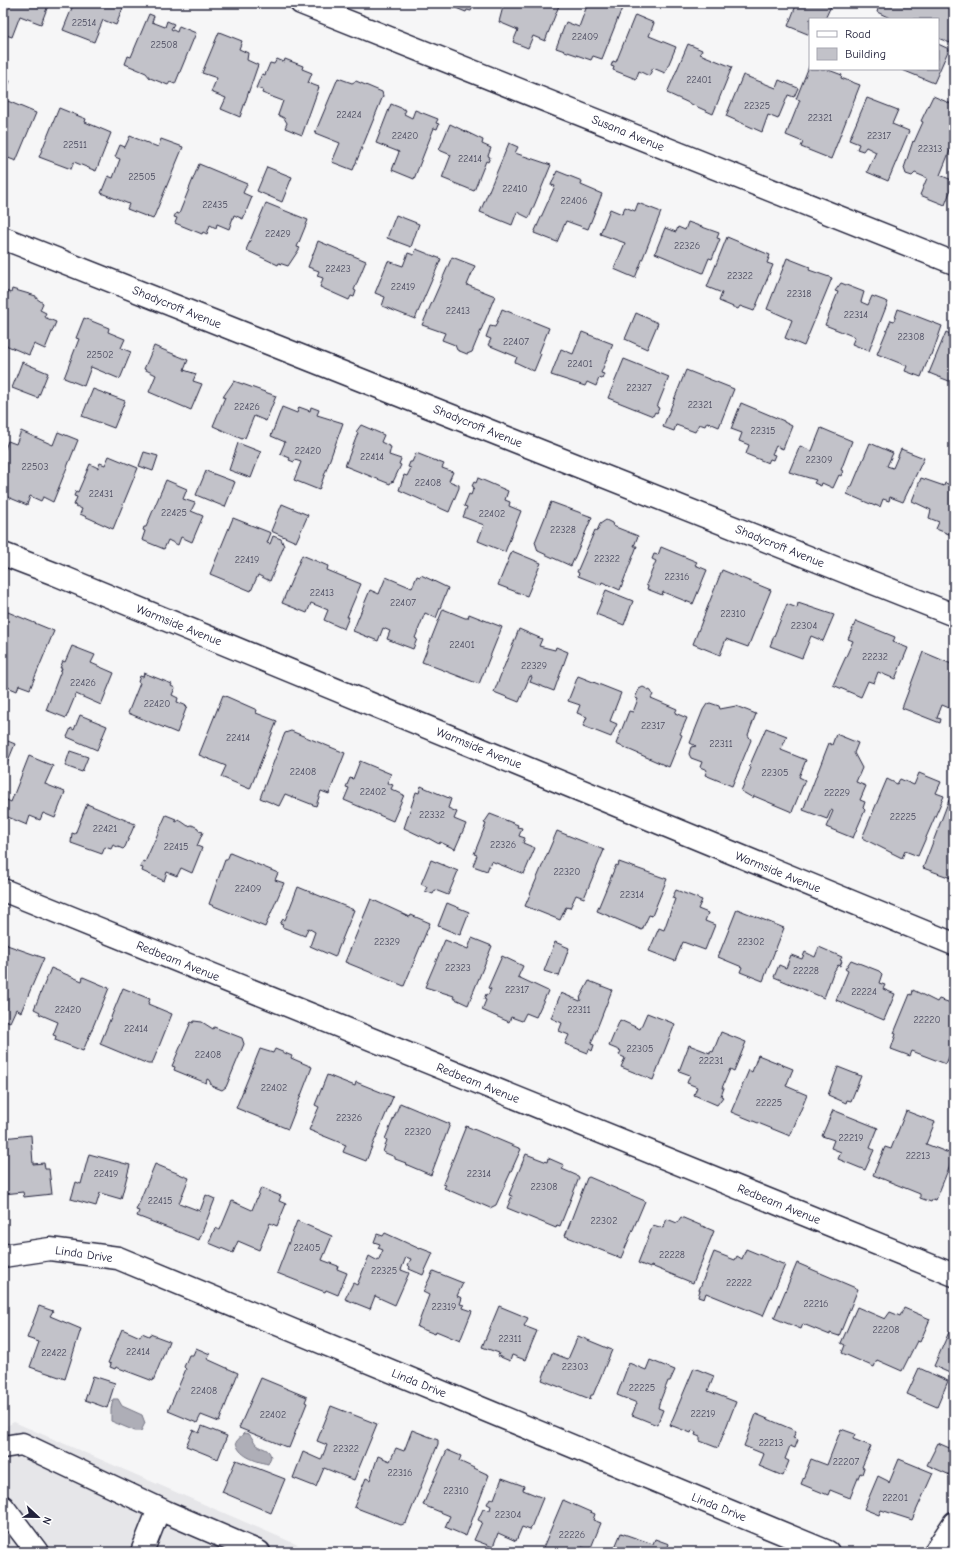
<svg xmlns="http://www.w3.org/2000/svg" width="957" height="1555" font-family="'Comic Neue',sans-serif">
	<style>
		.built { fill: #e6e6e9 }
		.water { fill: #aeaeb7; stroke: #767685 }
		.building { fill: #c2c2c9; stroke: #22223b }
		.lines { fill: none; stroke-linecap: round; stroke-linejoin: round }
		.minor-casing { stroke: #22223b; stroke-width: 25 }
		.minor { stroke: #fff; stroke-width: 22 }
		.labels { text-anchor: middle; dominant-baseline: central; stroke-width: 4; stroke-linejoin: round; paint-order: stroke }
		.number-label { font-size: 10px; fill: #4a4a5e }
		.street-label { font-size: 12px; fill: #22223b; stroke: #fff }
	</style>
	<rect width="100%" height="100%" fill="#f6f6f7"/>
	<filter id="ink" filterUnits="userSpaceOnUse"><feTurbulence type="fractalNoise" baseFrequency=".025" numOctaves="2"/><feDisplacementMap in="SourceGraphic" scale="8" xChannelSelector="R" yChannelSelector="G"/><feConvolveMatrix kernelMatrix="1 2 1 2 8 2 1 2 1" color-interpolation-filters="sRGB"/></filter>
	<g filter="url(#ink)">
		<path class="built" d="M 14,1422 L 314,1552 L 3,1552 L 3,1428 Z"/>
		<path class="water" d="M 113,1399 L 118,1399 L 122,1406 L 142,1415 L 145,1423 L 141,1431 L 135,1431 L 111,1421 L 111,1409 Z
			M 244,1433 L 249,1434 C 252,1437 254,1442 257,1445 C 264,1450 269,1448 271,1457 L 268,1464 C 255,1461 238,1456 236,1442 Z"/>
		<path class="building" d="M 3,3 L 49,3 L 41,24 L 20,16 L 12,37 L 3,34 Z
			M 74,3 L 125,3 L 116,25 L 103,20 L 94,42 L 63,30 Z
			M 443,3 L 481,3 L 480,7 L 474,5 L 471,11 L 467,10 L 466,12 Z
			M 504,3 L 560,3 L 545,41 L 533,36 L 528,48 L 513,42 L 518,30 L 499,22 Z
			M 588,3 L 624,3 L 602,59 L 593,56 L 591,60 L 556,48 L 566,22 L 579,27 Z
			M 797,3 L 824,3 L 831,6 L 825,19 L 810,19 L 810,35 L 788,26 Z
			M 880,3 L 948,3 L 954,5 L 954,34 L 950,43 L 938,38 L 938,19 L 892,19 L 877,12 Z
			M 149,14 L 154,16 L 152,22 L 165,27 L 167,21 L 174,24 L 171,29 L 177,32 L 179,26 L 196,33 L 175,84 L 170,82 L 168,85 L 150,78 L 146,73 L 125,64 L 128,56 L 131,57 Z
			M 635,15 L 654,23 L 649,36 L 676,47 L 665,73 L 653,68 L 649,76 L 639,71 L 636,79 L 613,70 L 614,67 L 611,66 L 613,61 L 616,62 Z
			M 219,32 L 242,41 L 239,49 L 248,53 L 247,60 L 258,65 L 240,117 L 221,109 L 226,98 L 211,92 L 217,78 L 202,73 Z
			M 688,44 L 702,50 L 700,54 L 732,67 L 713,114 L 667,93 Z
			M 938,44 L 949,49 L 934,83 L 900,69 L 938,69 Z
			M 277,59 L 284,62 L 285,59 L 303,66 L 302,69 L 312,73 L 308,83 L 319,87 L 302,135 L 285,128 L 287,123 L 284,118 L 278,115 L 283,101 L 262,93 L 263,90 L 256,88 L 262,74 L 265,75 L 270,63 L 274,64 Z
			M 810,64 L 810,69 L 826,69 L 842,75 L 841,78 L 860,85 L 831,159 L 801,147 L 803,142 L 786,135 L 800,100 L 796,99 Z
			M 743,75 L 776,88 L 779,80 L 798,88 L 794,97 L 788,95 L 778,119 L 768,115 L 762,132 L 726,116 Z
			M 3,78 L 10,81 L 3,98 Z
			M 338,78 L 352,83 L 356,81 L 382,92 L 383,96 L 353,170 L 332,162 L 340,143 L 315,133 Z
			M 933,96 L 954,105 L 954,141 L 940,175 L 954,181 L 945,205 L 920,195 L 927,178 L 915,173 L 912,176 L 906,174 L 904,168 L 913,141 L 914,142 L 923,122 L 921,121 Z
			M 867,98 L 898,110 L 892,124 L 909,131 L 888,181 L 867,172 L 876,152 L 866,147 L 863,151 L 857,149 L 859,144 L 849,140 Z
			M 3,99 L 36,113 L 16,161 L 3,156 Z
			M 391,104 L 406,110 L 404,114 L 412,118 L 415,110 L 438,119 L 436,123 L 439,124 L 437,129 L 434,128 L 414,179 L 392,170 L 399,152 L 376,143 Z
			M 59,108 L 86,119 L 85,122 L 111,133 L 96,171 L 74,162 L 71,169 L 39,157 Z
			M 450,124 L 483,140 L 482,144 L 491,148 L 488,156 L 490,157 L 488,162 L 486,161 L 474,191 L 442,178 L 451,155 L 439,150 Z
			M 130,136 L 158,147 L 161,139 L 183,147 L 153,219 L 127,209 L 129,204 L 101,193 L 108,176 L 113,178 L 120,159 L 115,157 L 120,145 L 125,147 Z
			M 509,143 L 518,147 L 515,153 L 551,165 L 529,218 L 517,212 L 512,225 L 480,212 Z
			M 199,164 L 247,184 L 243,193 L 252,197 L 243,219 L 234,215 L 229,229 L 217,224 L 216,228 L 210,225 L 207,234 L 203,232 L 202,234 L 175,223 L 177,218 L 174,217 L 176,213 L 179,214 Z
			M 267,167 L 292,177 L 282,202 L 257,191 Z
			M 557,171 L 582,181 L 581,185 L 602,194 L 588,229 L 566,221 L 557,242 L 534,233 L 555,186 L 551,185 Z
			M 266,203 L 308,220 L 297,247 L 300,248 L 288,266 L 279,263 L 278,265 L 246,250 Z
			M 638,203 L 661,212 L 635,278 L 614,269 L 625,243 L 600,234 L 610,209 L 622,214 L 625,207 L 635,211 Z
			M 396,215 L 419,224 L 411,247 L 387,238 Z
			M 688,222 L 719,233 L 717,238 L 720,239 L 712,259 L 709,258 L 703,273 L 655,253 L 665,228 L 676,232 L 678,227 L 685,230 Z
			M 727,237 L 770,255 L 767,263 L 773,265 L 754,311 L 740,306 L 738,309 L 719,301 L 722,293 L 707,287 Z
			M 318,241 L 366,261 L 354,290 L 356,291 L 354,297 L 351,296 L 349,300 L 320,287 L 323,278 L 317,276 L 319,271 L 308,267 Z
			M 416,249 L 441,259 L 415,319 L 382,306 L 385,297 L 375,293 L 388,261 L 403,266 L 408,253 L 414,255 Z
			M 452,257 L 475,266 L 467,285 L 495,296 L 472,352 L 467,354 L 457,350 L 455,345 L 442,340 L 445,333 L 422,325 Z
			M 787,258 L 810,267 L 809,270 L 832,278 L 804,346 L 785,338 L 792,320 L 767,309 Z
			M 841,283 L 864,292 L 861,302 L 868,305 L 872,296 L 888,302 L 869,351 L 852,344 L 855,337 L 825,325 L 838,292 L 835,291 Z
			M 12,289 L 36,296 L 36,298 L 43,303 L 40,310 L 46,313 L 44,317 L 56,322 L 45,349 L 34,344 L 29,355 L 3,344 L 3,290 L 11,293 Z
			M 502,309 L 549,328 L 539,353 L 541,354 L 534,371 L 515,362 L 517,357 L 488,345 L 491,339 L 486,337 L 490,326 L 495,327 Z
			M 898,309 L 942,326 L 932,355 L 930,355 L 921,377 L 905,371 L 907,366 L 877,354 L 891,320 L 894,321 Z
			M 636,313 L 658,323 L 647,349 L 625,339 Z
			M 84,318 L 109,328 L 108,332 L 125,339 L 121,348 L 131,352 L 120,379 L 91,367 L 84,386 L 64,378 L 79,339 L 76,338 Z
			M 582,332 L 613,344 L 601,373 L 604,374 L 602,379 L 599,378 L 596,386 L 587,382 L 585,386 L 551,375 L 561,349 L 573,354 Z
			M 946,332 L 954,336 L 954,383 L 929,373 Z
			M 154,346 L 188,360 L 184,370 L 196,374 L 193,381 L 202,384 L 191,410 L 149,392 L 156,375 L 144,369 Z
			M 624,359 L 669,377 L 657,407 L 659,408 L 657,413 L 655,412 L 653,416 L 608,398 Z
			M 22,362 L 48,373 L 38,398 L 12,388 Z
			M 686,370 L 734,389 L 719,427 L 707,422 L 705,426 L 699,424 L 695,432 L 676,425 L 674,431 L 663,427 Z
			M 234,381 L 276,396 L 266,421 L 254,416 L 245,438 L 243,437 L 242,439 L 213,426 L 225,397 L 223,397 Z
			M 93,389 L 125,401 L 114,428 L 82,416 Z
			M 741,403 L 784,421 L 784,422 L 792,426 L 783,449 L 776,446 L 772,454 L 775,455 L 773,460 L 770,459 L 768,463 L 746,454 L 749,445 L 739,441 L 742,433 L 731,429 Z
			M 282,407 L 297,413 L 299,407 L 310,411 L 311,407 L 319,410 L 317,415 L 343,423 L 319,490 L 294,480 L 301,462 L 295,460 L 294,462 L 289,460 L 290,458 L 280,454 L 285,442 L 271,436 Z
			M 361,425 L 384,435 L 381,442 L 391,447 L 389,455 L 401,459 L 399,464 L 401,465 L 393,482 L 392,481 L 390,484 L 345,466 L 358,433 L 356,432 Z
			M 821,428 L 852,441 L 841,470 L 843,471 L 841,476 L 839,475 L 833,488 L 822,483 L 821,486 L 814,483 L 816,480 L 789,472 L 800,446 L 812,451 Z
			M 21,431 L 53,445 L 58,432 L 78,440 L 53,502 L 43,497 L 41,501 L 30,496 L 27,505 L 3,495 L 3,454 L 8,441 L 16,444 Z
			M 238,443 L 261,452 L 251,478 L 229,470 Z
			M 870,443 L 893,453 L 887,466 L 893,468 L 901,449 L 924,458 L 903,502 L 890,497 L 889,501 L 883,499 L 880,507 L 875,505 L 875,506 L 847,494 L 850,486 L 852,486 Z
			M 144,452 L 158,456 L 153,471 L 139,466 Z
			M 416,453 L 444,464 L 442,468 L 453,472 L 449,481 L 459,485 L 459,488 L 449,512 L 399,490 L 404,475 L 407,476 L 411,468 L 408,467 L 410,462 L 412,462 Z
			M 109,456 L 138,468 L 113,529 L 80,514 L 82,509 L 74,505 L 77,497 L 74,496 L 76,491 L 78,492 L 90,464 L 98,468 L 100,463 L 105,465 Z
			M 206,471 L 235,482 L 225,507 L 196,495 Z
			M 478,478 L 508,491 L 505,500 L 510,502 L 509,506 L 521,511 L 505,552 L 478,541 L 484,525 L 463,517 L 467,507 L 464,506 L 469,494 L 471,495 L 474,487 L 472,486 L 474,482 L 476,483 Z
			M 921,478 L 944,486 L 945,483 L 954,486 L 954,536 L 936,529 L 939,522 L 929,518 L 931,510 L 912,501 Z
			M 166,480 L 187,489 L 183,499 L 195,503 L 191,511 L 203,516 L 192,542 L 181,537 L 178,545 L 168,540 L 164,549 L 142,540 L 145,531 L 143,530 L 144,527 L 146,527 Z
			M 551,502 L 592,517 L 571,566 L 538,551 L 535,542 Z
			M 282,504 L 308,515 L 296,542 L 271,531 Z
			M 233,518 L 271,533 L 267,543 L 270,544 L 273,536 L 281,539 L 284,546 L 270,581 L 258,575 L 251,591 L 210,574 Z
			M 606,520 L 612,523 L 613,526 L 638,536 L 634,546 L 637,546 L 620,590 L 602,582 L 601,585 L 578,576 L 579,573 L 577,572 L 595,530 L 597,531 L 600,524 Z
			M 661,547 L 697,562 L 695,565 L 707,570 L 693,604 L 663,592 L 662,595 L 647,589 L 648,586 L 646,585 L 656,561 L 652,559 L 654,554 L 658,555 Z
			M 512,551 L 541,563 L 527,596 L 498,585 Z
			M 302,555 L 328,566 L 327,570 L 361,584 L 347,617 L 349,617 L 344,629 L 324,620 L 328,610 L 311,603 L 307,613 L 282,603 Z
			M 722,570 L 771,590 L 748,647 L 726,639 L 720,655 L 693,644 Z
			M 421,575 L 448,588 L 436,618 L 425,613 L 415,638 L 417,639 L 413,649 L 387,639 L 390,631 L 383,628 L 378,641 L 353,631 L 370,590 L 379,594 L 386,577 L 412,588 L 417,576 L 420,577 Z
			M 606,590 L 633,601 L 624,625 L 596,614 Z
			M 798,603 L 834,615 L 823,641 L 811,636 L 802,658 L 770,646 L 787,604 L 797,608 Z
			M 443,609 L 465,618 L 468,618 L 469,614 L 502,627 L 479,684 L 422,662 Z
			M 3,610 L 54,631 L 30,689 L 19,685 L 17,691 L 3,685 Z
			M 856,621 L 895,637 L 893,642 L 908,648 L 895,679 L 878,672 L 874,683 L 868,681 L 861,697 L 833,685 L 853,641 L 848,639 Z
			M 519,629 L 542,639 L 539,646 L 555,650 L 556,647 L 568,652 L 554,691 L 530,682 L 532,677 L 530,676 L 519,702 L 494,692 Z
			M 72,646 L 95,655 L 91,663 L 114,673 L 101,705 L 76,694 L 66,718 L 46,710 L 62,668 L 60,668 L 63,661 L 65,662 Z
			M 923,652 L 954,665 L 950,674 L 954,675 L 954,710 L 942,705 L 937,718 L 941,719 L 940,723 L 902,708 Z
			M 144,673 L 172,684 L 171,686 L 175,688 L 172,695 L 178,698 L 177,702 L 187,706 L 177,733 L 128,713 L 140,683 L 138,682 L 140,676 L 143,677 Z
			M 578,676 L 621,693 L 610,721 L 617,724 L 611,737 L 583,726 L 587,717 L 577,713 L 580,705 L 568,701 Z
			M 643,687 L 651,691 L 653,695 L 651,698 L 677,709 L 675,713 L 687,718 L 680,734 L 682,735 L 669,767 L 616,744 L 629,711 L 633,712 L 638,699 L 635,698 L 639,689 Z
			M 223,695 L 257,710 L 256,713 L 277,721 L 250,789 L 221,777 L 226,766 L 199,755 Z
			M 710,703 L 719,706 L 720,709 L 736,706 L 756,714 L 748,735 L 751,740 L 732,786 L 705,775 L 707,770 L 700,767 L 702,762 L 691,758 L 689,754 L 691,747 L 696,746 L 690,743 L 703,710 L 707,704 Z
			M 80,715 L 107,726 L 97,750 L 67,737 L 71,728 L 74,730 Z
			M 766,728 L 787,736 L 781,750 L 806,760 L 799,777 L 805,780 L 792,812 L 754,796 L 753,798 L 741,791 L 751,768 L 749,767 Z
			M 291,731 L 345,753 L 329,794 L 321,791 L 316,806 L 285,794 L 279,806 L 260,798 L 282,740 L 285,733 Z
			M 836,734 L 858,743 L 854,753 L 862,768 L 856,782 L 866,786 L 860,800 L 865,802 L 863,808 L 865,810 L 853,838 L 826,827 L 833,811 L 831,810 L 827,819 L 803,810 L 829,743 L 832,745 Z
			M 3,739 L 15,744 L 3,773 Z
			M 70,751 L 88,757 L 82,772 L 65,766 Z
			M 29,756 L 53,766 L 45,784 L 65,792 L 55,818 L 43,813 L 40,820 L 30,816 L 27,825 L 3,815 L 3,798 L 11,802 Z
			M 360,761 L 391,774 L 387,783 L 393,785 L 391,789 L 404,795 L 393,821 L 344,800 L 349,788 L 346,787 L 350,778 L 353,779 Z
			M 919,773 L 941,782 L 936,793 L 944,796 L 918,856 L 905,851 L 902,858 L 862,838 L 887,779 L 897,784 L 900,779 L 914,785 Z
			M 421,786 L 451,799 L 448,808 L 457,812 L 454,819 L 466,824 L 455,849 L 440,842 L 439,844 L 428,838 L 427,839 L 404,828 L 416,792 L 419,793 Z
			M 949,800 L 954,802 L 954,879 L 923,868 Z
			M 87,804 L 135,824 L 125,847 L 123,849 L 113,845 L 111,849 L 105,847 L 102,854 L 71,843 L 72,833 L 75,834 Z
			M 490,814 L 518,825 L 517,827 L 522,828 L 519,836 L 525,838 L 523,843 L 535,848 L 524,874 L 491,861 L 487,871 L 473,866 L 477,855 L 474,854 L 486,824 L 484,823 Z
			M 166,815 L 176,819 L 175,821 L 177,822 L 178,819 L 188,826 L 192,825 L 198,828 L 199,831 L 203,832 L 197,846 L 202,848 L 192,873 L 181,868 L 177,876 L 167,872 L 164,881 L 142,871 L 143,868 L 140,867 L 143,861 L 145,862 Z
			M 557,831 L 604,850 L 584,898 L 576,895 L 570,908 L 566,907 L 560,920 L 525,906 Z
			M 230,853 L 278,873 L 275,880 L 284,883 L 265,927 L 209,904 L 225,860 L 227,860 Z
			M 431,860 L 458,871 L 448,895 L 435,890 L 433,894 L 425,891 L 427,887 L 421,884 Z
			M 619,862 L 667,879 L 652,916 L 649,915 L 642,930 L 597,911 L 616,865 L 618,866 Z
			M 298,887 L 354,910 L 335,957 L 310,946 L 315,932 L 308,928 L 305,936 L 282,927 L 283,925 L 280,924 L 283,919 L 285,920 Z
			M 676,890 L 702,900 L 698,909 L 708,913 L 705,921 L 715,925 L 705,950 L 683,942 L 675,961 L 649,951 L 659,928 L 664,930 L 675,899 L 672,898 Z
			M 371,899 L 410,917 L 411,915 L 430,923 L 404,986 L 345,962 Z
			M 447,903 L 469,912 L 460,935 L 438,926 Z
			M 737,909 L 784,928 L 763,981 L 740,972 L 742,967 L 718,957 Z
			M 472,938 L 492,946 L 468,1005 L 453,998 L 454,996 L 425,987 L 445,940 L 468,949 Z
			M 3,942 L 8,944 L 7,945 L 44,958 L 21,1012 L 16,1009 L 10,1022 L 3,1019 Z
			M 555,942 L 569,948 L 559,976 L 544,971 Z
			M 819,947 L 842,957 L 840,960 L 842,961 L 840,966 L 838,965 L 833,973 L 824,998 L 774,977 L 779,965 L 786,968 L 791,955 L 802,959 L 805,952 L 815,957 Z
			M 502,956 L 523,966 L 518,977 L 548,991 L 536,1017 L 526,1013 L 522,1021 L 511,1017 L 509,1022 L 482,1010 L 486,1000 L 484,999 L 486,994 L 488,995 L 491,989 L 488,988 Z
			M 851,960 L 879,971 L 882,974 L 879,983 L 885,985 L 883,989 L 895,994 L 884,1020 L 836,1000 L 848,971 L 845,969 Z
			M 51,968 L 82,981 L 83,977 L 109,988 L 83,1051 L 55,1040 L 56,1036 L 53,1035 L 58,1022 L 39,1014 L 40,1012 L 34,1009 Z
			M 589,981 L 612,990 L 594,1036 L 591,1044 L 594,1045 L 592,1051 L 589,1049 L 588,1053 L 565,1044 L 569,1035 L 559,1031 L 562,1023 L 551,1018 L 561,993 L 580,1001 L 581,999 L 580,998 Z
			M 123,988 L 150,999 L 148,1004 L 172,1014 L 152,1064 L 148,1064 L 100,1044 Z
			M 913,990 L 937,1002 L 939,999 L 954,1004 L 954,1045 L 946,1064 L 912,1051 L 910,1056 L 891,1049 L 896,1034 L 894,1033 L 910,994 L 912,995 Z
			M 647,1013 L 675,1024 L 653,1080 L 621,1067 L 625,1058 L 619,1055 L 621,1051 L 609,1046 L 620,1020 L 640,1029 Z
			M 194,1021 L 202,1022 L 213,1029 L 214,1027 L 242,1038 L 244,1044 L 226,1087 L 222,1090 L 212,1086 L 209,1080 L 207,1079 L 206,1083 L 174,1070 L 175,1067 L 172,1066 L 191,1022 L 193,1023 Z
			M 721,1032 L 746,1042 L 734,1071 L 730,1069 L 722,1088 L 724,1088 L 721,1096 L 723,1097 L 717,1105 L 694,1095 L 697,1087 L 687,1083 L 690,1075 L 679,1071 L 689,1045 L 710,1053 L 710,1051 L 713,1052 Z
			M 260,1049 L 273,1053 L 275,1049 L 292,1056 L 291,1058 L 312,1067 L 288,1129 L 236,1108 Z
			M 758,1055 L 793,1069 L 786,1086 L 807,1095 L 790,1136 L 731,1112 L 749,1070 L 752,1072 Z
			M 838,1067 L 861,1076 L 851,1101 L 847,1100 L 846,1103 L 828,1095 Z
			M 327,1075 L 355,1086 L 356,1082 L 393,1097 L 366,1161 L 343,1152 L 346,1145 L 309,1130 L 319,1107 L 315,1105 Z
			M 400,1103 L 450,1124 L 431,1175 L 405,1164 L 406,1163 L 395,1159 L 395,1157 L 383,1152 L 387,1140 L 385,1139 Z
			M 833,1110 L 878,1128 L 870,1148 L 874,1150 L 865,1170 L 838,1159 L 841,1152 L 831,1148 L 834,1140 L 822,1136 Z
			M 906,1111 L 935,1122 L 926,1144 L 954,1155 L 936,1200 L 933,1199 L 931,1202 L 920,1198 L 920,1194 L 873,1175 L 885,1147 L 891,1149 Z
			M 466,1126 L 521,1149 L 496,1205 L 490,1208 L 444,1188 L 446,1185 L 443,1184 Z
			M 31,1135 L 33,1164 L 44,1163 L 45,1169 L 49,1169 L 52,1194 L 24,1197 L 23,1192 L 4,1194 L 3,1138 Z
			M 89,1154 L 130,1165 L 121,1199 L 100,1193 L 96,1206 L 71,1199 L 76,1182 L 81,1184 Z
			M 526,1154 L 547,1162 L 548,1158 L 564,1165 L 562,1169 L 578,1176 L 579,1178 L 560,1226 L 557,1225 L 556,1228 L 507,1208 L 512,1196 L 509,1195 Z
			M 155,1164 L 189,1178 L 179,1203 L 200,1211 L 206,1195 L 215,1199 L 199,1240 L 137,1216 L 139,1211 L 136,1210 Z
			M 589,1177 L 645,1201 L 621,1258 L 565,1236 L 587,1178 Z
			M 261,1188 L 281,1196 L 279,1201 L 286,1204 L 277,1226 L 270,1223 L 259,1250 L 238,1241 L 233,1253 L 209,1243 L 215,1228 L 220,1230 L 232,1201 L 252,1210 Z
			M 681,1217 L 714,1231 L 693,1283 L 651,1266 L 650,1268 L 638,1263 L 653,1225 L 663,1228 L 667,1219 L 677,1223 Z
			M 297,1221 L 332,1236 L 322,1260 L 338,1266 L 337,1269 L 347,1273 L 338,1295 L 326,1290 L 325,1292 L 277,1273 Z
			M 385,1233 L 420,1249 L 420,1248 L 433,1253 L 423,1275 L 409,1269 L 410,1267 L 408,1265 L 411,1259 L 406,1257 L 401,1270 L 409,1273 L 395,1305 L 375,1296 L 370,1309 L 345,1299 L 353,1283 L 357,1285 L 369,1256 L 378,1261 L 383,1250 L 378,1248 L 380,1244 L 374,1242 L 377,1234 L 383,1236 Z
			M 746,1249 L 785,1265 L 763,1316 L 706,1293 L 704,1299 L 698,1297 L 700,1290 L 699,1290 L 714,1252 L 735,1260 L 737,1256 L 742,1259 Z
			M 797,1263 L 858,1289 L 839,1336 L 830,1333 L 830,1335 L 803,1324 L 801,1329 L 774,1318 Z
			M 433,1271 L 463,1283 L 457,1296 L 462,1298 L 460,1304 L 464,1305 L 463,1308 L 472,1311 L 460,1341 L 436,1331 L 435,1334 L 417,1327 L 429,1295 L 423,1292 Z
			M 39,1306 L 53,1311 L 50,1316 L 81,1329 L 65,1379 L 30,1367 L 39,1342 L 27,1338 Z
			M 499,1306 L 528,1318 L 524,1326 L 537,1331 L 525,1360 L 512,1355 L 510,1361 L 498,1356 L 499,1353 L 482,1347 Z
			M 857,1307 L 885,1319 L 890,1312 L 900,1316 L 904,1308 L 930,1319 L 920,1342 L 917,1341 L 902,1371 L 877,1360 L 874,1367 L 842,1353 L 845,1345 L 841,1343 Z
			M 122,1329 L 140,1337 L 142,1333 L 149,1336 L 150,1334 L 169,1341 L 153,1381 L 116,1367 L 115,1369 L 110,1367 L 111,1364 L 108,1363 Z
			M 949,1332 L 954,1334 L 954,1375 L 934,1366 Z
			M 578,1336 L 612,1350 L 593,1395 L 591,1395 L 590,1399 L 542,1380 L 552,1353 L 568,1359 Z
			M 196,1348 L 210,1354 L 207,1359 L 238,1373 L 219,1422 L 201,1415 L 197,1423 L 168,1411 L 186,1369 L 184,1367 L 189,1355 L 193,1355 Z
			M 650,1360 L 675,1370 L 670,1381 L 668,1381 L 659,1404 L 658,1408 L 663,1410 L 657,1425 L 632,1415 L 637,1403 L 617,1395 L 629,1363 L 646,1370 Z
			M 694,1368 L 714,1376 L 708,1391 L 736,1402 L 718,1448 L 700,1441 L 700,1437 L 695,1435 L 696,1432 L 692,1430 L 691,1433 L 670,1425 Z
			M 919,1368 L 948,1381 L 937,1407 L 907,1394 Z
			M 93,1376 L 115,1383 L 107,1408 L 85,1400 Z
			M 261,1378 L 307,1397 L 305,1402 L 307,1403 L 289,1448 L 239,1428 Z
			M 331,1406 L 377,1424 L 354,1480 L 324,1468 L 316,1487 L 293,1478 L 303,1452 L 321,1460 L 327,1445 L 317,1441 Z
			M 756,1414 L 796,1431 L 793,1438 L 798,1440 L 795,1448 L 790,1446 L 785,1459 L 789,1461 L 783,1476 L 759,1466 L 764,1454 L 744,1446 Z
			M 202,1426 L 227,1436 L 218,1459 L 186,1446 L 193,1430 L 199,1433 Z
			M 841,1429 L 855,1434 L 853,1439 L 871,1446 L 862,1467 L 864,1468 L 862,1474 L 860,1473 L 850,1498 L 830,1490 L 828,1495 L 801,1484 L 811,1459 L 827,1465 Z
			M 412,1430 L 438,1440 L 438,1444 L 406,1523 L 401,1525 L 354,1507 L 366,1478 L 370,1480 L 378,1456 L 390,1461 L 396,1448 L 404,1451 Z
			M 938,1443 L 954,1450 L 954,1466 L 950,1475 L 927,1465 Z
			M 447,1450 L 461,1456 L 459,1461 L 489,1475 L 466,1536 L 445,1527 L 450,1516 L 423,1505 Z
			M 899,1459 L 933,1473 L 912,1520 L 881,1510 L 879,1515 L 864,1509 L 878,1476 L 888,1481 L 889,1483 Z
			M 236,1460 L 285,1479 L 271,1513 L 222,1492 Z
			M 502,1478 L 524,1486 L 523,1490 L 543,1498 L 530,1530 L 522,1527 L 516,1541 L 498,1533 L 493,1547 L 474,1540 L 482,1522 L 478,1520 L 483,1509 L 490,1510 L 491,1506 L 487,1504 L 490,1498 L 494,1499 Z
			M 563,1500 L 595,1514 L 593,1520 L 601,1523 L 590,1550 L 582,1547 L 580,1552 L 546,1552 L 542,1550 Z
			M 621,1533 L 653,1544 L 655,1539 L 669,1544 L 666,1552 L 613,1552 Z
			M 508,1546 L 521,1552 L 505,1552 Z"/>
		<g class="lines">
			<g class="minor-casing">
				<path id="minor" d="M 301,3 L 954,263
					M 3,238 L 954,615
					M 3,554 L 55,574 L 954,944
					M 3,890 L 954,1275
					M 3,1256 L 50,1249 L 118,1258 L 828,1552
					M 3,1447 L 22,1444 L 166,1512 L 259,1552
					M 3,1507 L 37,1552
					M 142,1552 L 159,1509
					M 935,1552 L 954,1523"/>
			</g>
			<use href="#minor" class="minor"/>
		</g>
	</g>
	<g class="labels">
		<g class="number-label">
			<text x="84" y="23">22514</text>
			<text x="585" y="37">22409</text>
			<text x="164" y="45">22508</text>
			<text x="699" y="80">22401</text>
			<text x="757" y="106">22325</text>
			<text x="349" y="115">22424</text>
			<text x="820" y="118">22321</text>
			<text x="405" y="136">22420</text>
			<text x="879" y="136">22317</text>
			<text x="75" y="145">22511</text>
			<text x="930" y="149">22313</text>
			<text x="470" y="159">22414</text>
			<text x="142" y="177">22505</text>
			<text x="515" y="189">22410</text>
			<text x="574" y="201">22406</text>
			<text x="215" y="205">22435</text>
			<text x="278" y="234">22429</text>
			<text x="687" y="246">22326</text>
			<text x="338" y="269">22423</text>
			<text x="740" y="276">22322</text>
			<text x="403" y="287">22419</text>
			<text x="799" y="294">22318</text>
			<text x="458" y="311">22413</text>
			<text x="856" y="315">22314</text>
			<text x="911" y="337">22308</text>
			<text x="516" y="342">22407</text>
			<text x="100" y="355">22502</text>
			<text x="580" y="364">22401</text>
			<text x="639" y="388">22327</text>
			<text x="700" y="405">22321</text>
			<text x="247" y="407">22426</text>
			<text x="763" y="431">22315</text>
			<text x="308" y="451">22420</text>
			<text x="372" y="457">22414</text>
			<text x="819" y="460">22309</text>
			<text x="35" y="467">22503</text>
			<text x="428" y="483">22408</text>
			<text x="101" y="494">22431</text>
			<text x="174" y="513">22425</text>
			<text x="492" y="514">22402</text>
			<text x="563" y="530">22328</text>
			<text x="607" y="559">22322</text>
			<text x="247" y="560">22419</text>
			<text x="677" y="577">22316</text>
			<text x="322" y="593">22413</text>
			<text x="403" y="603">22407</text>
			<text x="733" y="614">22310</text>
			<text x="804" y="626">22304</text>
			<text x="462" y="645">22401</text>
			<text x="875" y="657">22232</text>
			<text x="534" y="666">22329</text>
			<text x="83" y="683">22426</text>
			<text x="157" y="704">22420</text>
			<text x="653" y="726">22317</text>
			<text x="238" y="738">22414</text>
			<text x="721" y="744">22311</text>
			<text x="303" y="772">22408</text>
			<text x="775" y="773">22305</text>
			<text x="373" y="792">22402</text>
			<text x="837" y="793">22229</text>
			<text x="432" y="815">22332</text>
			<text x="903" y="817">22225</text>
			<text x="105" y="829">22421</text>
			<text x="503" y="845">22326</text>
			<text x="176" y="847">22415</text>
			<text x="567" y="872">22320</text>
			<text x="248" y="889">22409</text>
			<text x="632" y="895">22314</text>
			<text x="387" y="942">22329</text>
			<text x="751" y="942">22302</text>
			<text x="458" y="968">22323</text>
			<text x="806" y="971">22228</text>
			<text x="517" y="990">22317</text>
			<text x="864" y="992">22224</text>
			<text x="68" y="1010">22420</text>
			<text x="579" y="1010">22311</text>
			<text x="927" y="1020">22220</text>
			<text x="136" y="1029">22414</text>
			<text x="640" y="1049">22305</text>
			<text x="208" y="1055">22408</text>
			<text x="711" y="1061">22231</text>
			<text x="274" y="1088">22402</text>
			<text x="769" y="1103">22225</text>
			<text x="349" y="1118">22326</text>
			<text x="418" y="1132">22320</text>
			<text x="851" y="1138">22219</text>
			<text x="918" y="1156">22213</text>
			<text x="106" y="1174">22419</text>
			<text x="479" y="1174">22314</text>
			<text x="544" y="1187">22308</text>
			<text x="160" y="1201">22415</text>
			<text x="604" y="1221">22302</text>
			<text x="307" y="1248">22405</text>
			<text x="672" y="1255">22228</text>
			<text x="384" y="1271">22325</text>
			<text x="739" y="1283">22222</text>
			<text x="816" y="1304">22216</text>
			<text x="444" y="1307">22319</text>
			<text x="886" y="1330">22208</text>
			<text x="510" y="1339">22311</text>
			<text x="138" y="1352">22414</text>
			<text x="54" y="1353">22422</text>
			<text x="575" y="1367">22303</text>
			<text x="642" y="1388">22225</text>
			<text x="204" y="1391">22408</text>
			<text x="703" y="1414">22219</text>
			<text x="273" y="1415">22402</text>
			<text x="771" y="1443">22213</text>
			<text x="346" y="1449">22322</text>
			<text x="846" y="1462">22207</text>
			<text x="400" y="1473">22316</text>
			<text x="456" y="1491">22310</text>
			<text x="895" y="1498">22201</text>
			<text x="508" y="1515">22304</text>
			<text x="572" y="1535">22226</text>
		</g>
		<g class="street-label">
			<text transform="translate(628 133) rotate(22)">Susana Avenue</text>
			<text transform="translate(177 307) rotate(22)">Shadycroft Avenue</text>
			<text transform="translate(478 426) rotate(22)">Shadycroft Avenue</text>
			<text transform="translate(780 546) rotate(22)">Shadycroft Avenue</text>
			<text transform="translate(179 625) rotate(22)">Warmside Avenue</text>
			<text transform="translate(479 748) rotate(22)">Warmside Avenue</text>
			<text transform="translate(778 872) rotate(22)">Warmside Avenue</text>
			<text transform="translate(178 961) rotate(22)">Redbeam Avenue</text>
			<text transform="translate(478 1083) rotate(22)">Redbeam Avenue</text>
			<text transform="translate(779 1204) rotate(22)">Redbeam Avenue</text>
			<text transform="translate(84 1254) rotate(8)">Linda Drive</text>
			<text transform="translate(419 1383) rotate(22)">Linda Drive</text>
			<text transform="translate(719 1507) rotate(22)">Linda Drive</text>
		</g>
	</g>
	<rect width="957" height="1555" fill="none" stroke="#fff" stroke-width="16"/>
	<rect x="8" y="8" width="941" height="1539" fill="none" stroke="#22223b" stroke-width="1.5" filter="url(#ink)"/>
	<rect x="809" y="18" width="130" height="52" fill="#ffffff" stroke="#a7a7b1"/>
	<rect x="817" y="31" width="20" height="6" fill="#ffffff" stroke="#a7a7b1"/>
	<text x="845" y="38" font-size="12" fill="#22223b">Road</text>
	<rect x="817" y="48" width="20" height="12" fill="#c2c2c9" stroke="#a7a7b1"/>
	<text x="845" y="58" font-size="12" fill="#22223b">Building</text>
	<g transform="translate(38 1517) rotate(112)" stroke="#ffffff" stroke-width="3" paint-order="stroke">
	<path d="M0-3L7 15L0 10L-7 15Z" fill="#22223b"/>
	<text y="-6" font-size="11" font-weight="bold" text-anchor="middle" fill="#22223b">N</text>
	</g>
</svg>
